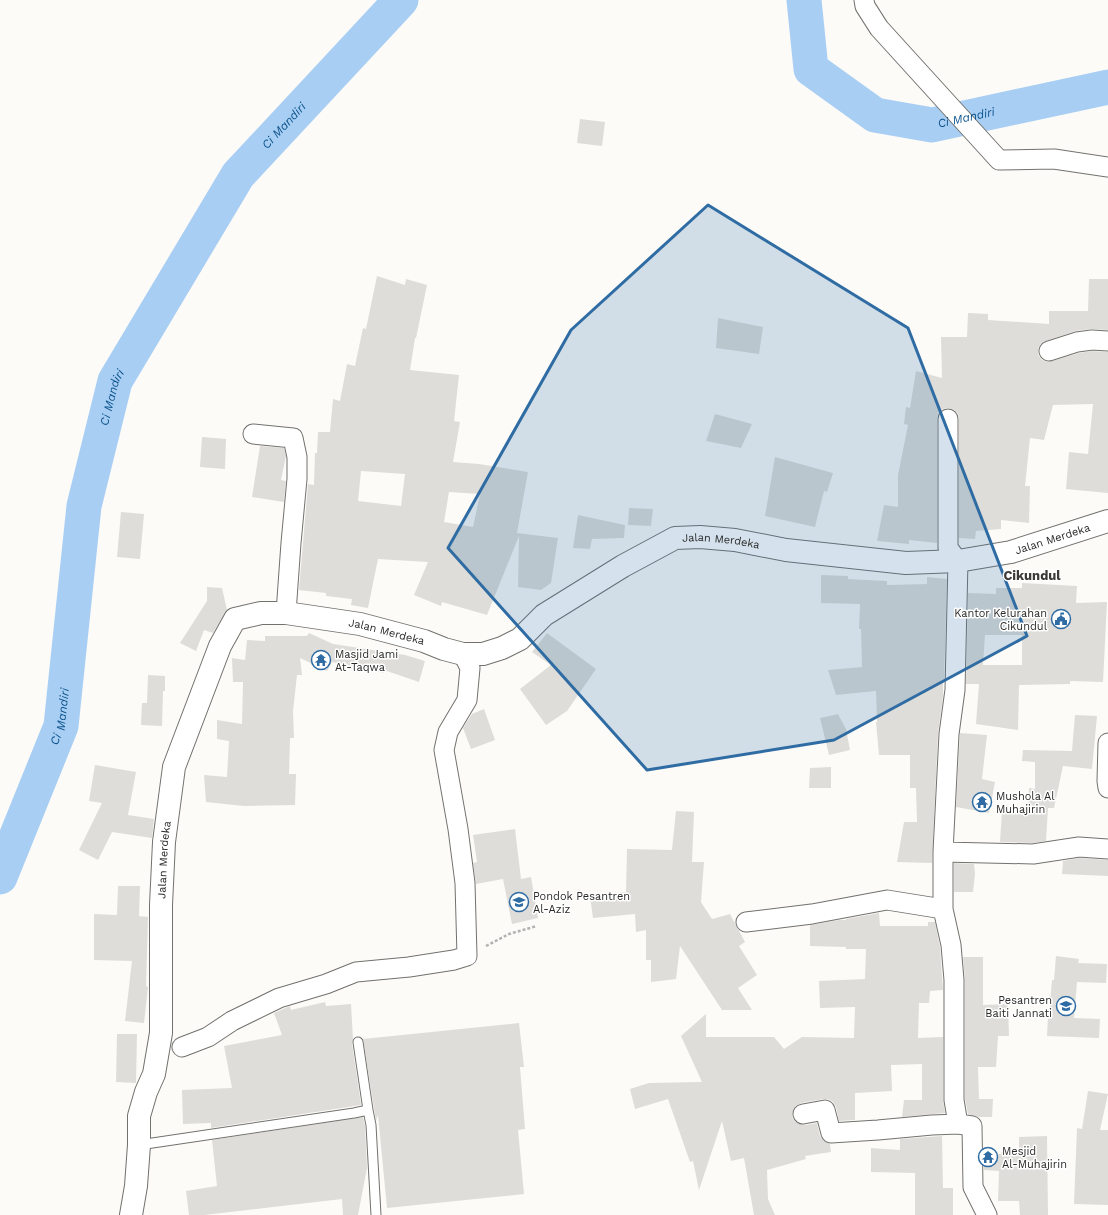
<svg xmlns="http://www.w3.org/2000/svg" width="1108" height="1215" font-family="'Work Sans',sans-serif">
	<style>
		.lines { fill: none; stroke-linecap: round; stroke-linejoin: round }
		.river { stroke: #a8cef4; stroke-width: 35 }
		.building { fill: #deddd9; fill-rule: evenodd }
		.service-casing { stroke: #72716e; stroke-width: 11 }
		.minor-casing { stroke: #72716e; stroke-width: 21 }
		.tertiary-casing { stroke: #72716e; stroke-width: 24 }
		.path { stroke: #b3b2b0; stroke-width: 2.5; stroke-dasharray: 3 2; stroke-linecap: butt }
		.service { stroke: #fff; stroke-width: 9 }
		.minor { stroke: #fff; stroke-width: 19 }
		.tertiary { stroke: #fff; stroke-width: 22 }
		.marked { fill: #2f6ca3; fill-opacity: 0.2; stroke: #2f6ca3; stroke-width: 3; stroke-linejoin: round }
		.labels { text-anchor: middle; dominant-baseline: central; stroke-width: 3; stroke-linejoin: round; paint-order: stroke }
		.street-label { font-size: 11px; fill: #292928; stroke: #fff }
		.poi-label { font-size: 11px; fill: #292928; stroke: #fff; text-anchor: start }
		.water-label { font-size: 12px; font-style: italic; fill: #0d548c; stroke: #fff }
		.quarter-label { font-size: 13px; font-weight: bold; fill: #3c3b38; stroke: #fff }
	</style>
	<rect width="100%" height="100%" fill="#fcfbf8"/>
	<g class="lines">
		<g class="river">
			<path id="s1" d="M 804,0 L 811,69 L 875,115 L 932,125 L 1108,87"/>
			<path id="s2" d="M 0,877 L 61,726 L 84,506 L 115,381 L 238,175 L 401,0"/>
		</g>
	</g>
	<path class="building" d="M 580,119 L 605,122 L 602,146 L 577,143 Z
		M 377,276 L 405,285 L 406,279 L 427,285 L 416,338 L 415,338 L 410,370 L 459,375 L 454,421 L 460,422 L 453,462 L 479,464 L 528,472 L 517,533 L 558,538 L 551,583 L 541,590 L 518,587 L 519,536 L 487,615 L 442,602 L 441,606 L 414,595 L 428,562 L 378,559 L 368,608 L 351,605 L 352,599 L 326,596 L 326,593 L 299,590 L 308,484 L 314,485 L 315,453 L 317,453 L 318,432 L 330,432 L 333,399 L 340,401 L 347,364 L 355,366 L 363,328 L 366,329 ZM 361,471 L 405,474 L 401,506 L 358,501 ZM 449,492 L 480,494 L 473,527 L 444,522 Z
		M 1089,279 L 1108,279 L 1108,330 L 1091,329 L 1075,331 L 1046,341 L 1041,344 L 1038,348 L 1038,354 L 1041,359 L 1047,362 L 1052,361 L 1079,353 L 1092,351 L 1108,352 L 1108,493 L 1066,489 L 1069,452 L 1088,454 L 1093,404 L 1053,405 L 1044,440 L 1030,438 L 1025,486 L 1030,486 L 1029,523 L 1001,520 L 1001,529 L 976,531 L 975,539 L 959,538 L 959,419 L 958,414 L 954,410 L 948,408 L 943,409 L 939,413 L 937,419 L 937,543 L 909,540 L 909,544 L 877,541 L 884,505 L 898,507 L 898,475 L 908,425 L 904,424 L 906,407 L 910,408 L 916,371 L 942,378 L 941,337 L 967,337 L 968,313 L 988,314 L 988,320 L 1049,324 L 1049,311 L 1088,311 Z
		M 718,318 L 763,327 L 759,354 L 716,348 Z
		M 715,414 L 752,424 L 741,448 L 706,441 Z
		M 202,437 L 226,439 L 225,469 L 200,467 Z
		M 260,446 L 284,448 L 286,456 L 281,480 L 286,481 L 284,502 L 252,497 Z
		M 775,457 L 833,473 L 827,492 L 824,491 L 815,527 L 765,516 Z
		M 629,508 L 653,509 L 651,526 L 628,525 Z
		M 121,512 L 144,514 L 140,559 L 117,557 Z
		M 578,515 L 625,525 L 624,538 L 592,539 L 590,549 L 573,548 Z
		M 821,575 L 848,576 L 848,579 L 887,581 L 887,585 L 927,584 L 927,577 L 947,579 L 944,683 L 943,683 L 943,697 L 938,733 L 932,863 L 897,862 L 904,822 L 917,822 L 916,788 L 910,788 L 910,755 L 879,755 L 876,722 L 877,722 L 876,691 L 836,695 L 828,670 L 862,667 L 861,629 L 859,629 L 860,604 L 821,603 Z
		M 1022,583 L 1077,586 L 1076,603 L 1107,602 L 1103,682 L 1070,681 L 1070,684 L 1019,685 L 1018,730 L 976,724 L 979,684 L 966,684 L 968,593 L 996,594 L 996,588 L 1022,588 ZM 985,635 L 1022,635 L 1022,665 L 983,665 Z
		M 207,587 L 222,588 L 227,610 L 213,633 L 204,630 L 196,651 L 180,643 L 207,601 Z
		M 309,633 L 333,644 L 405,655 L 425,661 L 419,682 L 384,670 L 384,673 L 332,662 L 327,671 L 300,658 L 302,675 L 297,675 L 293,711 L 294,738 L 290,738 L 289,774 L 296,774 L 295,805 L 244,806 L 206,802 L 204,775 L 227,777 L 229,741 L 217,739 L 217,720 L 242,724 L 243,682 L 233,682 L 232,658 L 245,660 L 247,640 L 265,641 L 265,636 L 307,636 Z
		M 547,633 L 596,669 L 567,711 L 546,725 L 520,689 L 551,665 L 532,652 Z
		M 148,675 L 165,676 L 165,691 L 163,691 L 162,726 L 141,725 L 142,703 L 147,703 Z
		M 484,709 L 495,740 L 471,749 L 463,728 L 472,714 Z
		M 838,714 L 846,729 L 850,750 L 829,755 L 820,718 Z
		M 1075,715 L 1097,716 L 1092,769 L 1063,766 L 1054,808 L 1048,808 L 1046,841 L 1032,843 L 1000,842 L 1002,811 L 1028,812 L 1029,788 L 1035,789 L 1035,762 L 1022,761 L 1023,750 L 1072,751 Z
		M 960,733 L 987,735 L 982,779 L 995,782 L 989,813 L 956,807 Z
		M 95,765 L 136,772 L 128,815 L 154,819 L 152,838 L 112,832 L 98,860 L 79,850 L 102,803 L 89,801 Z
		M 831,767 L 831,788 L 809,788 L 810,768 Z
		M 676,811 L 694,812 L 692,862 L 704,862 L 701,902 L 712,919 L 730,914 L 745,942 L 739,946 L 757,975 L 738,988 L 752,1010 L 722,1010 L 680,946 L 676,979 L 651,982 L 651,960 L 646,960 L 646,930 L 636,932 L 635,914 L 593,918 L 590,896 L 626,892 L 627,849 L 672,850 Z
		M 515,829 L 521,879 L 531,877 L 538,918 L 512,924 L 503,879 L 476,884 L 473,863 L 477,862 L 473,835 Z
		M 1079,858 L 1108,860 L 1108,876 L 1062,874 L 1063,861 Z
		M 954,863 L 974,864 L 975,874 L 973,892 L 954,892 Z
		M 118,886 L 140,886 L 139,916 L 148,917 L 146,986 L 148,987 L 144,1023 L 125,1021 L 132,961 L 94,960 L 94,914 L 117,915 Z
		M 879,913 L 880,926 L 928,926 L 928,922 L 935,922 L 940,947 L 943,990 L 930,991 L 929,1003 L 919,1003 L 918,1038 L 943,1037 L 943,1100 L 945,1113 L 902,1117 L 904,1100 L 922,1100 L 922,1064 L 891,1065 L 892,1091 L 855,1093 L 855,1120 L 839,1121 L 836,1107 L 833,1102 L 828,1099 L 823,1099 L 801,1103 L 796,1106 L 793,1111 L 792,1116 L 794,1121 L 800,1124 L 805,1125 L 817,1123 L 820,1136 L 823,1140 L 830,1144 L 831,1152 L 805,1156 L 806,1159 L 767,1170 L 768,1199 L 775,1215 L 754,1215 L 744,1158 L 731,1161 L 722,1121 L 699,1190 L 693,1161 L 690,1162 L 668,1099 L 635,1109 L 630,1089 L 649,1083 L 702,1082 L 681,1036 L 706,1014 L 706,1037 L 774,1037 L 784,1049 L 802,1037 L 854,1038 L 855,1007 L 820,1008 L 819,981 L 865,979 L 866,949 L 846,949 L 846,947 L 810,946 L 810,925 L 839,920 L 846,920 L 846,919 Z
		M 1056,956 L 1079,959 L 1078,963 L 1107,964 L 1106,983 L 1077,982 L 1074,1018 L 1100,1019 L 1099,1038 L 1047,1036 L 1048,1016 L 1049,1016 L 1052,980 L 1054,980 Z
		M 963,957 L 983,957 L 983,1005 L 1008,1004 L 1009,1036 L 998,1036 L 996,1067 L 978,1067 L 979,1099 L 993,1099 L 992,1117 L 978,1117 L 968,1114 L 965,1099 L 965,980 Z
		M 325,1002 L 326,1006 L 351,1004 L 353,1039 L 352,1043 L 361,1105 L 211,1128 L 211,1123 L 183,1124 L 182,1090 L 232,1088 L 224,1046 L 282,1035 L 274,1013 L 290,1006 L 291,1010 Z
		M 519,1023 L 524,1067 L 520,1067 L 525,1129 L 518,1130 L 524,1194 L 387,1208 L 378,1115 L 376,1121 L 363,1039 Z
		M 117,1034 L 137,1034 L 136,1083 L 116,1082 Z
		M 1088,1091 L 1108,1094 L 1100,1130 L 1108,1130 L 1108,1205 L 1074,1204 L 1077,1128 L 1082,1129 Z
		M 363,1117 L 365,1126 L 367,1168 L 358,1215 L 343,1215 L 342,1199 L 204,1215 L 189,1215 L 186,1191 L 217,1186 L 212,1140 Z
		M 942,1136 L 943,1188 L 953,1188 L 953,1215 L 915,1215 L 915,1173 L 871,1172 L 871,1148 L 900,1150 L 900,1139 Z
		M 1047,1136 L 1048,1215 L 1020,1215 L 1019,1201 L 998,1201 L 999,1171 L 984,1170 L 983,1154 L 1001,1154 L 1001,1152 L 1019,1153 L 1019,1137 Z"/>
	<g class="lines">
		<g class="service-casing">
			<path id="service" d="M 358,1042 L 368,1110
				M 139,1145 L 354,1113 L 368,1110 L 371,1125 L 376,1215"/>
		</g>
		<g class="minor-casing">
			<path id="minor" d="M 864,0 L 865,6 L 879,28 L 999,160 L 1054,159 L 1108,167
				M 1049,351 L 1077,342 L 1092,340 L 1108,341
				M 948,419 L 948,548 L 958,561 L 955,690 L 949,734 L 943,852 L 943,909 L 951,945 L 954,980 L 954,1100 L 958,1124 L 972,1126 L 973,1187 L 987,1215
				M 253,434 L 293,438 L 297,457 L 297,479 L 291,543 L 286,613
				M 1108,743 L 1107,781 L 1108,788
				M 943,852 L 1033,854 L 1079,847 L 1108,849
				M 746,922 L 812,914 L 887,900 L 943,909
				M 182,1047 L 208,1037 L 232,1021 L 279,998 L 326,984 L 356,972 L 409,967 L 454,960 L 467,956 L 465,883 L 458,829 L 444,750 L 448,732 L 467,700 L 470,668 L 463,654
				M 803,1114 L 825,1110 L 831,1133 L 878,1130 L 932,1125 L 958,1124"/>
		</g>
		<g class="tertiary-casing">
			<g id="tertiary">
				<path id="s3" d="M 131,1215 L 136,1186 L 139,1145 L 139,1116 L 146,1092 L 154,1074 L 161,1033 L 161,905 L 164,842 L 174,767 L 220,646 L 235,619 L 261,613 L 286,613 L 360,624 L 424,641 L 444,649 L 463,654 L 483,654 L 502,648 L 520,639 L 544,615 L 623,566 L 675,538 L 700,537 L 735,540 L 786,550 L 906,563 L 958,561 L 1011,552 L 1108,521"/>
			</g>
		</g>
		<path class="path" d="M 486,946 L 509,934 L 537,926"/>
		<use href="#service" class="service"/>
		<use href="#minor" class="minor"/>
		<use href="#tertiary" class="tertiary"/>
	</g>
	<path class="marked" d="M 708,205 L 908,328 L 1027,636 L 834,740 L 647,770 L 448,548 L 571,330 Z"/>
	<defs>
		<g id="civic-ring" transform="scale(1)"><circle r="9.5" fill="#fff" stroke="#2f6ca3" stroke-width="1.5"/><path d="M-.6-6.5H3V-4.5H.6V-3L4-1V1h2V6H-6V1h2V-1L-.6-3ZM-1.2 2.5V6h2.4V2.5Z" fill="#2f6ca3"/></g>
		<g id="temple-ring" transform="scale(1)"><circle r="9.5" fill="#fff" stroke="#2f6ca3" stroke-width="1.5"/><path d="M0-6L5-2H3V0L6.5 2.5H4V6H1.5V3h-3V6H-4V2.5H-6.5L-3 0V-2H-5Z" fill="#2f6ca3"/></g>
		<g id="school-ring" transform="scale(1)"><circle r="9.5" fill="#fff" stroke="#2f6ca3" stroke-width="1.5"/><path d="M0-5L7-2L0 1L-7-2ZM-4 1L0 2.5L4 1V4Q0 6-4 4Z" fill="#2f6ca3"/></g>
	</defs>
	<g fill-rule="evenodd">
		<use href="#civic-ring" x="1061" y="619"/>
		<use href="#temple-ring" x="321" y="660"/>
		<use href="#temple-ring" x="982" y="802"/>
		<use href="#school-ring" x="519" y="902"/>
		<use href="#school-ring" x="1066" y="1006"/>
		<use href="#temple-ring" x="988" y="1157"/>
	</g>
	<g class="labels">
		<g class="street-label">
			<text stroke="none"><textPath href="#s3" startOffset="1475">Jalan Merdeka</textPath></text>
			<text stroke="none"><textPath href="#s3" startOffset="1139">Jalan Merdeka</textPath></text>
			<text stroke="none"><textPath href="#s3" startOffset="767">Jalan Merdeka</textPath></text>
			<text stroke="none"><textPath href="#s3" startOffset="359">Jalan Merdeka</textPath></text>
		</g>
		<g class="poi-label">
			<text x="1047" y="613" text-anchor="end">Kantor Kelurahan<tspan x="1047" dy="13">Cikundul</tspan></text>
			<text x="335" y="654">Masjid Jami<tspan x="335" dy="13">At-Taqwa</tspan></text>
			<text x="996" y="796">Mushola Al<tspan x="996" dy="13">Muhajirin</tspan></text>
			<text x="533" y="896">Pondok Pesantren<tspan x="533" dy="13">Al-Aziz</tspan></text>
			<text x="1052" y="1000" text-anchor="end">Pesantren<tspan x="1052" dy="13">Baiti Jannati</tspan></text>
			<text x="1002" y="1151">Mesjid<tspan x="1002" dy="13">Al-Muhajirin</tspan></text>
		</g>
		<g class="water-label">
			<text stroke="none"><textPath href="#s1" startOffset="241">Ci Mandiri</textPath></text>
			<text stroke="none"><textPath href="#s2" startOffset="820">Ci Mandiri</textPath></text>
			<text stroke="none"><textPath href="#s2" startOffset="496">Ci Mandiri</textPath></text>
			<text stroke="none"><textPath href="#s2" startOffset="172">Ci Mandiri</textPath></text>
		</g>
		<g class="quarter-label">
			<text x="1032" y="575">Cikundul</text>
		</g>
	</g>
</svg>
